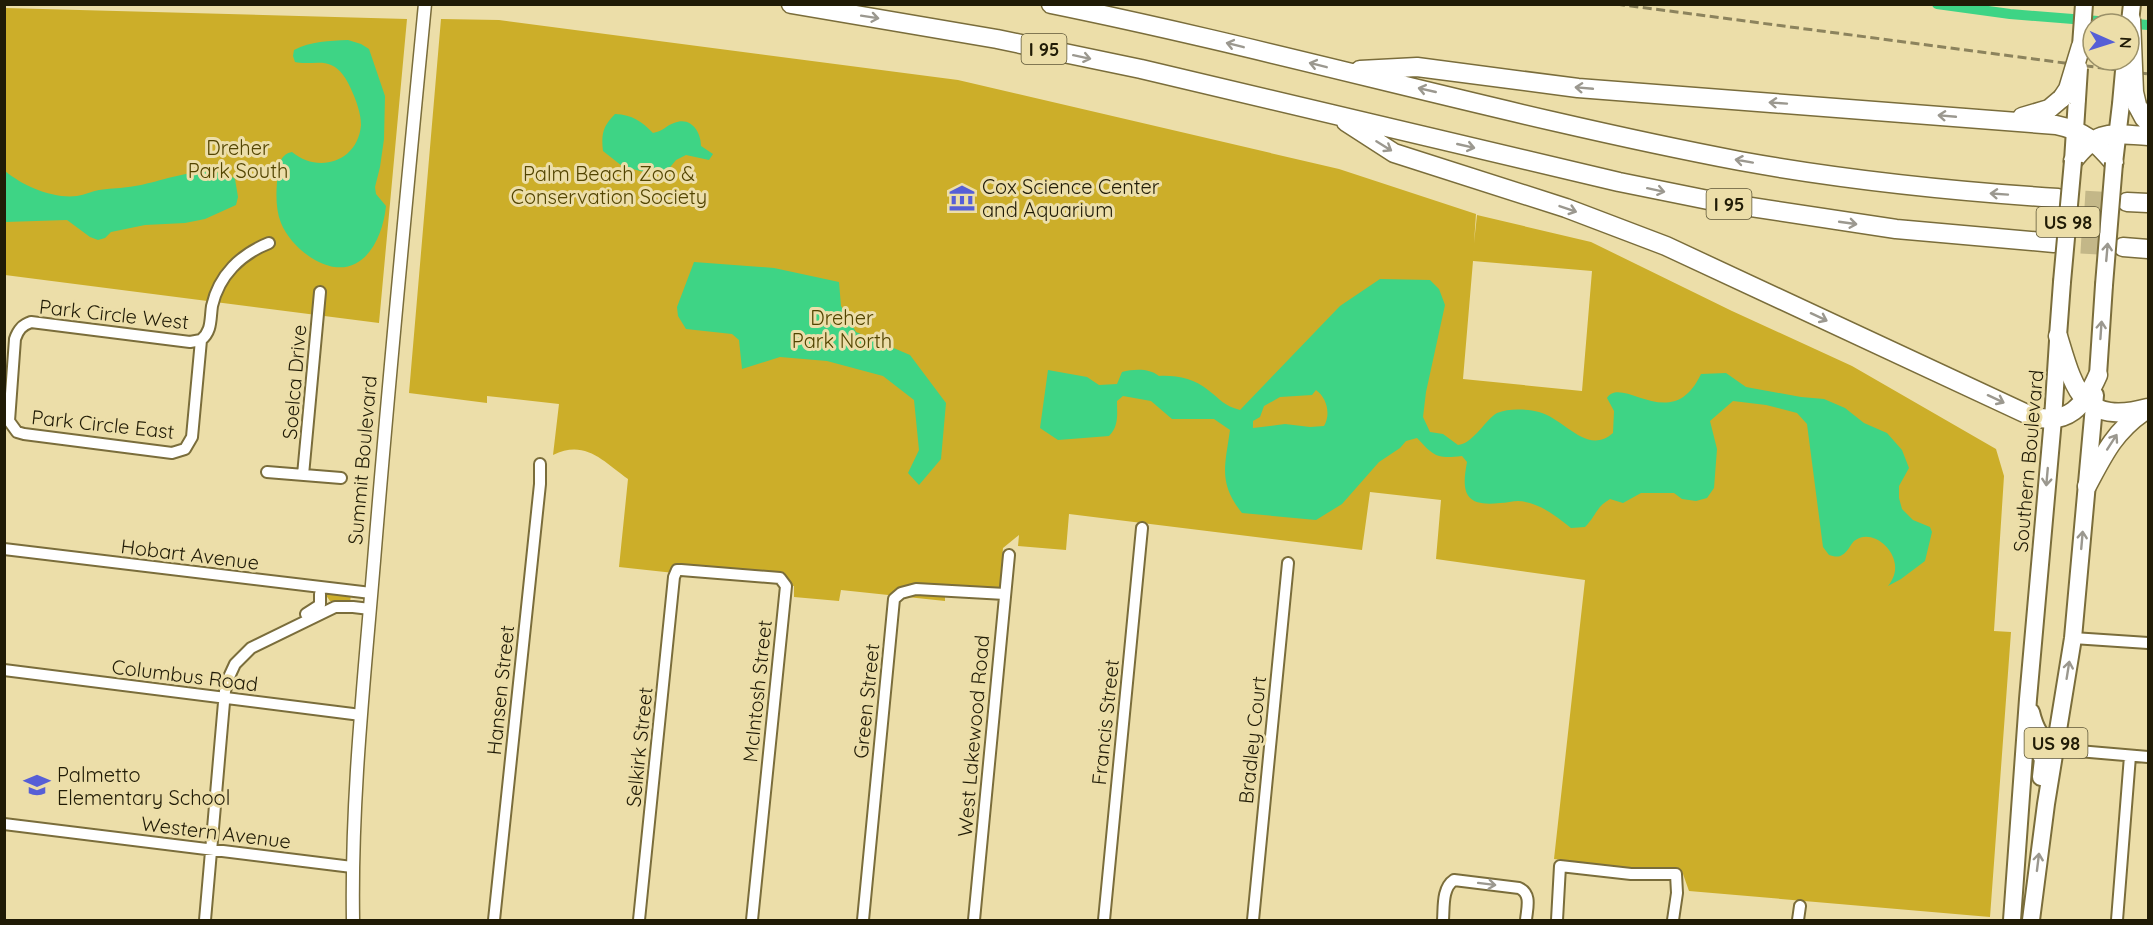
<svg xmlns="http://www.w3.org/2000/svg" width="2153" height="925" font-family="Quicksand,sans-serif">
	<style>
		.green { fill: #ccae29; fill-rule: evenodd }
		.water { fill: #3ed485; fill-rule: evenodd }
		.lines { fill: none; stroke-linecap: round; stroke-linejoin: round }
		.canal { stroke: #3ed485; stroke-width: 10 }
		.motorway-tunnel { stroke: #c3b788; stroke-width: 18; stroke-dasharray: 18 9; stroke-linecap: butt }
		.minor-casing { stroke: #7a6d3b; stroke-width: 14 }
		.tertiary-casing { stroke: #7a6d3b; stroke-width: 15 }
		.primary-casing { stroke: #7a6d3b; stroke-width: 20 }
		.trunk-casing { stroke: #7a6d3b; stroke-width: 20 }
		.motorway-casing { stroke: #7a6d3b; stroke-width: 21 }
		.minor { stroke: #fff; stroke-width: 10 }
		.tertiary { stroke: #fff; stroke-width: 12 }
		.primary { stroke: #fff; stroke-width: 16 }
		.trunk { stroke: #fff; stroke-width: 16 }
		.motorway { stroke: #fff; stroke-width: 18 }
		.rail { stroke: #8c835d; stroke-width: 3; stroke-dasharray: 9 4.5; stroke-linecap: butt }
		.trunk-bridge-casing { stroke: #7a6d3b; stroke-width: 20; stroke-linecap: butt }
		.motorway-bridge-casing { stroke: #7a6d3b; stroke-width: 21; stroke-linecap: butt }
		.trunk-bridge { stroke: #fff; stroke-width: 16 }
		.motorway-bridge { stroke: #fff; stroke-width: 18 }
		.oneway { stroke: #9b988f }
		.labels { text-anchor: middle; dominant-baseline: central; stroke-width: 6; stroke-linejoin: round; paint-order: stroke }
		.shield { fill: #ecdea9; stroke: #5d5637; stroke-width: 1.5 }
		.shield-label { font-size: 18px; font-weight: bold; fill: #201b06 }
		.park-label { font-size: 20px; fill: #524401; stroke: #ecdea9 }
		.poi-label { font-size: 20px; fill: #201b06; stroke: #ecdea9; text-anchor: start }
		.street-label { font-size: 20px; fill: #201b06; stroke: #ecdea9 }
	</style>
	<rect width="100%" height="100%" fill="#ecdea9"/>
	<path class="green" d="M 5,8 L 407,19 L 379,323 L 5,275 Z
		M 441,19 L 499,20 L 958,80 L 1339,169 L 1476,214 L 1474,243 L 1477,215 L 1591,242 L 1732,311 L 1852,366 L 1996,449 L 2004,476 L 1994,631 L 2011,632 L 1990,917 L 1689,891 L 1683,874 L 1554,859 L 1585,580 L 1436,559 L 1441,500 L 1370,492 L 1362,550 L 1069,514 L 1066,550 L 1018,546 L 1019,535 L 1003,548 L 999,598 L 945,595 L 945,601 L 841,590 L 839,601 L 794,597 L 794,586 L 619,567 L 628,479 C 603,461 585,439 553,455 L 559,404 L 487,396 L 487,403 L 409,393 ZM 1473,261 L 1592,271 L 1582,391 L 1463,379 Z
		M 323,591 L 351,594 L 350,603 L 330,601 Z"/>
	<path class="water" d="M 348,40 L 361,44 L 369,49 L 385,96 L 384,139 L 380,167 L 375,187 L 376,194 L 386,206 C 382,245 358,284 315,260 C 301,252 287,238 281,223 C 275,208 276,189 278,173 C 279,163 281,154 292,152 C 318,174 358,162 361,125 C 361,113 356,100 351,89 C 347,80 341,69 331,65 C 322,60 307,65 295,62 L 293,56 L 294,50 C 311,41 329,41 348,40 Z
		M 615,114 C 633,115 641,121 653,133 C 664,131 665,126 674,123 C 691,116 701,132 701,146 L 713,154 L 709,160 L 686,155 L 676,160 L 667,171 L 655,175 L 622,166 L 603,151 C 601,134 603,126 615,114 Z
		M 5,171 C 23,186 53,199 77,196 C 85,195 92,191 99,190 C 113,188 127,188 141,185 C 166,180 211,162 235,179 L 238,197 L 236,205 L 205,219 L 185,223 L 145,225 L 111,232 L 105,238 L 98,240 L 90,237 L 67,220 L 5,222 Z
		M 694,262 L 774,268 L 839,282 L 841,306 L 856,332 L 910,355 L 946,403 L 941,459 L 919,485 L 908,473 L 919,450 L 914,400 L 883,376 L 827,361 L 780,357 L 742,369 L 739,340 L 732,334 L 686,329 L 678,316 L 677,307 Z
		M 1380,279 L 1430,280 L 1439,289 L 1445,305 L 1426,392 L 1423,417 L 1430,432 L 1443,434 L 1458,445 C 1468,443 1470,439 1477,433 C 1483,427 1490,417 1497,413 C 1509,408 1527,409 1539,412 C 1565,419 1587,456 1613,433 L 1614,411 L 1607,398 C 1622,374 1672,436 1701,374 L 1726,373 L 1746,387 L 1801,397 L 1824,399 L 1845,408 L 1864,423 L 1887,433 L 1902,450 L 1909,468 L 1899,486 L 1899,498 L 1902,509 L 1913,520 L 1930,527 L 1932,532 L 1925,561 L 1901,579 L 1888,586 C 1894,578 1897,570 1894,560 C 1890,544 1869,529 1854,541 C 1850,545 1848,552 1842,555 C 1838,558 1833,556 1829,555 L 1823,547 L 1807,424 L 1797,413 L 1766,405 L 1733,401 L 1710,421 L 1717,449 L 1714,488 L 1707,498 L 1696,501 L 1682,499 L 1674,493 L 1641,493 L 1623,503 L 1610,499 C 1596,507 1596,516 1585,527 L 1571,528 C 1556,516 1539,502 1518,501 C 1513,501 1506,503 1500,503 C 1465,507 1461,493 1467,462 L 1462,456 C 1436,459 1434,456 1417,438 L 1406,441 L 1400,448 L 1379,462 L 1342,504 L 1316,520 L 1242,513 C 1218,483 1225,466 1230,430 L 1214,419 L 1172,419 L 1151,401 L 1123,396 L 1117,401 C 1117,415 1119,426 1109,436 L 1058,440 L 1040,428 L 1048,370 L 1087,377 L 1099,385 L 1117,384 L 1122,372 C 1134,369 1149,368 1159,376 C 1176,375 1195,379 1208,390 C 1220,399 1224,406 1240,410 L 1340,306 ZM 1316,390 C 1327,398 1331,414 1324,426 L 1310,427 L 1285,424 L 1253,428 L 1253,421 L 1260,417 L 1264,406 L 1280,397 L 1312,395 Z"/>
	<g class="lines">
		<path class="canal" d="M 1937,4 L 2010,14 L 2148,25"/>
		<path class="motorway-tunnel" d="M 2058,198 L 2125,202
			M 2054,243 L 2123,247"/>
		<g class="minor-casing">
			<path id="minor" d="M 201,340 L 190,342 L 31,322 C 22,325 18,330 15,339 L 9,421 L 17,432 L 24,434 L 172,453 L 185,449 L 192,437 L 201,340 C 212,331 210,320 212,306 C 219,275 241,254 269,243
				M 267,472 L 341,478
				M 303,475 L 320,292
				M 4,549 L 371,593
				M 306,614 L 320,605 L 320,594
				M 2073,638 L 2148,643
				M 4,670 L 361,715
				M 2055,749 L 2148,757
				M 4,824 L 352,867
				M 205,920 L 225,691 L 229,677 L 235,664 L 251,648 L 335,607 L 353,607 L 370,609
				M 494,920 L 540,484 L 540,464
				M 639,920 L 674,577 L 677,570 L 681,570 L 780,578 L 786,586 L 752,920
				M 863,920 L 894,599 L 901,593 L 916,589 L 1005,594
				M 974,920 L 1009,555
				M 1104,920 L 1142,528
				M 1253,920 L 1288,563
				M 1443,920 C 1444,907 1442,888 1454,880 L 1519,888 C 1532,894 1527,908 1526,920
				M 1557,920 L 1560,866 L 1631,874 L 1676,874 L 1677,893 L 1673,920
				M 1798,920 L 1800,906
				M 2117,920 L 2130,756"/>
		</g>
		<g class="tertiary-casing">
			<path id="tertiary" d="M 353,920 C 351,800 364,681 374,561 C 389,375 407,190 425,4"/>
		</g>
		<g class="primary-casing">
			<path id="primary" d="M 2031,712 C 2035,729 2041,739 2055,749
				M 2026,747 L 2038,750 L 2043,759 L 2041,777
				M 2012,920 L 2028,699 L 2053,419 L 2058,341
				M 2031,920 L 2046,804 L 2073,638 L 2095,395"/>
		</g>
		<g class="trunk-casing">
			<path id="trunk" d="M 2129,31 L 2132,4
				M 2081,46 L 2084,4
				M 2073,161 L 2077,99
				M 2114,163 L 2121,104
				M 2058,336 L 2062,282
				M 2098,375 L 2104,285"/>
		</g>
		<g class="motorway-casing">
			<path id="motorway" d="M 791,4 L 997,39 L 1141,69 L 1619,182 L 1718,202 L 1896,229 L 2054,243
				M 1051,4 C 1282,51 1509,117 1740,161 C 1845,180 1951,191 2058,198
				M 1360,70 L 1417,67 L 1578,88 L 2056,125 C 2085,131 2096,142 2114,163
				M 2137,105 L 2144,118 L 2148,122
				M 2022,117 L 2049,109 L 2062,98
				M 1346,122 L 1394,153 L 1566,208 L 1666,246 L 2031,416 C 2068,427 2085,405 2098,375
				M 2073,161 C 2099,128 2110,134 2148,136
				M 2127,202 L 2148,203
				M 2123,247 L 2148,249
				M 2058,336 C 2074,389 2082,426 2148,408
				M 2087,486 C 2103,456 2114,432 2143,412"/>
		</g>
		<use href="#minor" class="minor"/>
		<use href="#tertiary" class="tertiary"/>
		<use href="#primary" class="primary"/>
		<use href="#trunk" class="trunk"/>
		<use href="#motorway" class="motorway"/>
		<path class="rail" d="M 1616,4 L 2148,74"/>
		<g class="trunk-bridge-casing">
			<path id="trunk-bridge" d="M 2077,99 L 2079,68
				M 2121,104 L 2125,60
				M 2062,282 L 2073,161
				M 2104,285 L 2114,163"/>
		</g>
		<g class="motorway-bridge-casing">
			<path id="motorway-bridge" d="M 2131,19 L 2134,92 L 2137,105
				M 2062,98 L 2068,89 L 2081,46"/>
		</g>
		<use href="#trunk-bridge" class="trunk-bridge"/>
		<use href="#motorway-bridge" class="motorway-bridge"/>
	</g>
	<defs><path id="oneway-shaft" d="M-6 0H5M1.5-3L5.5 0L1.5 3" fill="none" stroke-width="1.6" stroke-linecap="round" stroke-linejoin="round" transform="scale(1.5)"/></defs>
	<g class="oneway">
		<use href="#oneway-shaft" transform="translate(870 17) rotate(9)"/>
		<use href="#oneway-shaft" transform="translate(1235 45) rotate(-166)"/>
		<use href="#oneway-shaft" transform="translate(1082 57) rotate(12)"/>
		<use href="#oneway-shaft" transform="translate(1318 65) rotate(-166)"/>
		<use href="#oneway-shaft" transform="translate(1584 88) rotate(-175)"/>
		<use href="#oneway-shaft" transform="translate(1427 90) rotate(-167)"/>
		<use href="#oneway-shaft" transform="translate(1778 103) rotate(-176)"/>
		<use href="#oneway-shaft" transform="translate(1947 116) rotate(-175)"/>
		<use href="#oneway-shaft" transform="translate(1384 146) rotate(32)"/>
		<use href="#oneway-shaft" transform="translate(1466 146) rotate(13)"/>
		<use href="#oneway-shaft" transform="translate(1744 161) rotate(-170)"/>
		<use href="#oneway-shaft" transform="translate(1656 190) rotate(12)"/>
		<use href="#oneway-shaft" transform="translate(1999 194) rotate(-176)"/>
		<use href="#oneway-shaft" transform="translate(1568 209) rotate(19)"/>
		<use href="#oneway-shaft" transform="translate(1848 223) rotate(8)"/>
		<use href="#oneway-shaft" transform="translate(2107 252) rotate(-85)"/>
		<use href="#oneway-shaft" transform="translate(1819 317) rotate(25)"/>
		<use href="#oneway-shaft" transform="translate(2101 330) rotate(-86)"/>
		<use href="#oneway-shaft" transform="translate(1996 399) rotate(25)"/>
		<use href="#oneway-shaft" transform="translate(2112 442) rotate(-57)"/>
		<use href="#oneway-shaft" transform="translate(2047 477) rotate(95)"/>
		<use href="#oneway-shaft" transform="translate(2082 540) rotate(-85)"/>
		<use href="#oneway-shaft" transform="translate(2068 670) rotate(-81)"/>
		<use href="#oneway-shaft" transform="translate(2038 862) rotate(-83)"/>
		<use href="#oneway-shaft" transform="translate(1487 884) rotate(7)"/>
	</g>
	<defs>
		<g id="museum-bare" transform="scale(2.07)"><path d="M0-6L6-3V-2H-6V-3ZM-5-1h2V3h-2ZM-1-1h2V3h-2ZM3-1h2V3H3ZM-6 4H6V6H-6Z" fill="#565fd6" stroke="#ecdea9" stroke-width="2.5" paint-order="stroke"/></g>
		<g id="school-bare" transform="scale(2.07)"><path d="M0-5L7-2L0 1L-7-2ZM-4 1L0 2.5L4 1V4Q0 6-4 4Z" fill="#565fd6" stroke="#ecdea9" stroke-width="2.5" paint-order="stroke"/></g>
	</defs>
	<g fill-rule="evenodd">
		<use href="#museum-bare" x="962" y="198"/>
		<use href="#school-bare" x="37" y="785"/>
	</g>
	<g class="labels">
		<g class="shield">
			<rect x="1021.5" y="34" width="45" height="30" rx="4.5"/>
			<rect x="1706.5" y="189" width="45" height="30" rx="4.5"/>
			<rect x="2036.5" y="207" width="63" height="30" rx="4.5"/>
			<rect x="2024.5" y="728" width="63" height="30" rx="4.5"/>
		</g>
		<g class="shield-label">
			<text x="1044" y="49">I 95</text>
			<text x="1729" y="204">I 95</text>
			<text x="2068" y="222">US 98</text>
			<text x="2056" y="743">US 98</text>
		</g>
		<g class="park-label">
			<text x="238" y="147">Dreher<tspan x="238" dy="23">Park South</tspan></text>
			<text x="609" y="173">Palm Beach Zoo &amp;<tspan x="609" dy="23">Conservation Society</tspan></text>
			<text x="842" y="317">Dreher<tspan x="842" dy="23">Park North</tspan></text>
		</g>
		<g class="poi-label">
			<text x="982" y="186">Cox Science Center<tspan x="982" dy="23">and Aquarium</tspan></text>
			<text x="57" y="774">Palmetto<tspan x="57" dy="23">Elementary School</tspan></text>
		</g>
		<g class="street-label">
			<text transform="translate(114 314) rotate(6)">Park Circle West</text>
			<text transform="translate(294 382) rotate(-85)">Soelca Drive</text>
			<text transform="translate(103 424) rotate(6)">Park Circle East</text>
			<text transform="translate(362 460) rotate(-85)">Summit Boulevard</text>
			<text transform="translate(2028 461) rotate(-85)">Southern Boulevard</text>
			<text transform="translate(190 554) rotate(7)">Hobart Avenue</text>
			<text transform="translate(185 675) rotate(7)">Columbus Road</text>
			<text transform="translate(500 690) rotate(-84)">Hansen Street</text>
			<text transform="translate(757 691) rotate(-84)">McIntosh Street</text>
			<text transform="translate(866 701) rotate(-84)">Green Street</text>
			<text transform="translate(1105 722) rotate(-84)">Francis Street</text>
			<text transform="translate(973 736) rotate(-85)">West Lakewood Road</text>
			<text transform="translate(1252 740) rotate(-84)">Bradley Court</text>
			<text transform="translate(639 747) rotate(-84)">Selkirk Street</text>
			<text transform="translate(216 832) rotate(7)">Western Avenue</text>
		</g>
	</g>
	<rect width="2153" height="925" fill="none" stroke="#201b06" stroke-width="12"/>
	<g transform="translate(2111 42) rotate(93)"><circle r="28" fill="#ecdea9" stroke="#9a9068" stroke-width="1.5"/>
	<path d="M0-4.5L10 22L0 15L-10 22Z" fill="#565fd6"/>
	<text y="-9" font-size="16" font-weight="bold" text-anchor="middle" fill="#201b06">N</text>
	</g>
</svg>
